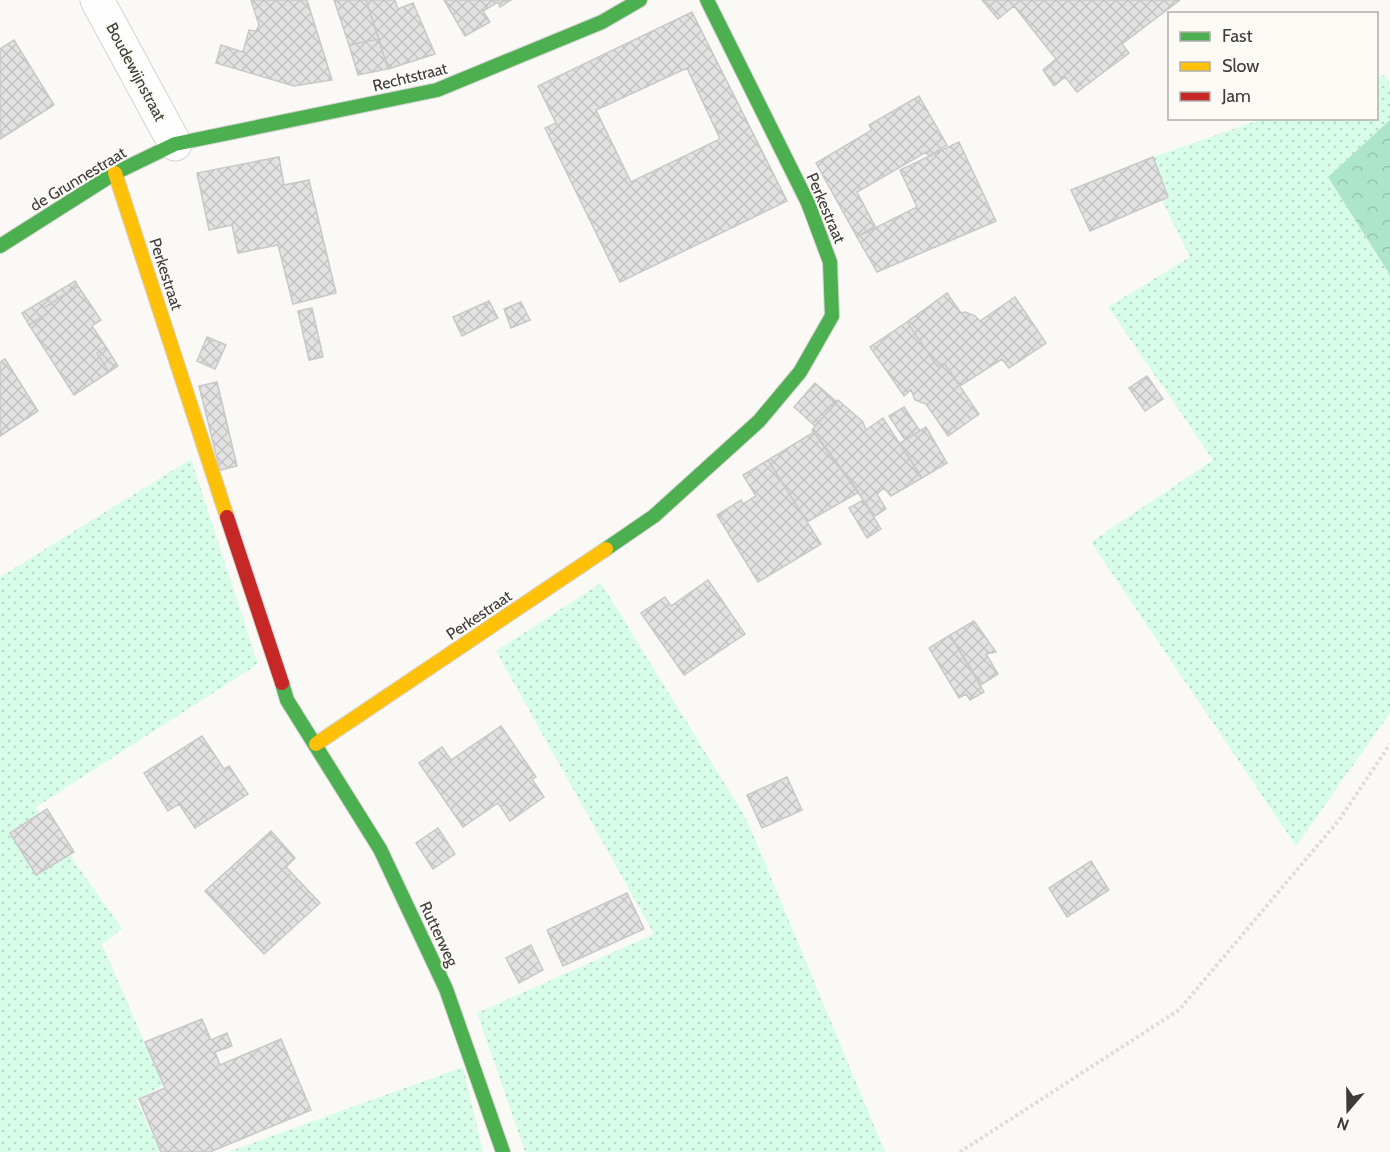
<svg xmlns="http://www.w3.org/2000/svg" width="1390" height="1152" font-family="Cabin,sans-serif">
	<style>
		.grass { fill: url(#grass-dots) }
		.forest { fill: url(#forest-crowns) }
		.building { fill: url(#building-cross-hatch); stroke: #c8c8c7; stroke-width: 1.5; fill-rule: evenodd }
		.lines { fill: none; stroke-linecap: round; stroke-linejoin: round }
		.street-casing { stroke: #d6d4d2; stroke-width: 35 }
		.fast-casing { stroke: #d6d4d2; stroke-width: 16 }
		.slow-casing { stroke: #d6d4d2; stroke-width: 16 }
		.jam-casing { stroke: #d6d4d2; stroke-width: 16 }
		.path { stroke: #dddddc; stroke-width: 4; stroke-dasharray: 3 3; stroke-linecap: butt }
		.street { stroke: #fefefe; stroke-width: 33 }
		.fast { stroke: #4caf50; stroke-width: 14 }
		.slow { stroke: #ffc107; stroke-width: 14 }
		.jam { stroke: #c62828; stroke-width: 14 }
		.labels { text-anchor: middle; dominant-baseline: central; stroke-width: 4.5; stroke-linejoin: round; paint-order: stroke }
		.street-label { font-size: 16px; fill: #3e3c3b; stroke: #fcfaf5 }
	</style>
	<defs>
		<pattern id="grass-dots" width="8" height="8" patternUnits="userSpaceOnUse" patternTransform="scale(1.5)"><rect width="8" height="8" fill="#d7fce8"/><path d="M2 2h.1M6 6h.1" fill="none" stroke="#bad9c8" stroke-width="1.8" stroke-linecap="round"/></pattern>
		<pattern id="forest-crowns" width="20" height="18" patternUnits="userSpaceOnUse" patternTransform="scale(1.5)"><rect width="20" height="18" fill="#ade5cb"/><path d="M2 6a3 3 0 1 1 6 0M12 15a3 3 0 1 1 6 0" fill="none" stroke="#96c5af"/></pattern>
		<pattern id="building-cross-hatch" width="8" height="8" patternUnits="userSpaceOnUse" patternTransform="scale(1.5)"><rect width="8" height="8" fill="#e3e2e2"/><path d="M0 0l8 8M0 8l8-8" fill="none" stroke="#c4c3c3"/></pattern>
	</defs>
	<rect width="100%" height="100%" fill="#fbf9f6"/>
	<path class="grass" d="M 1384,75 L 1390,83 L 1390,120 L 1328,177 L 1390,275 L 1390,713 L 1296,846 L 1091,542 L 1213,460 L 1108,307 L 1190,257 L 1142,161 L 1262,119 L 1376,118 L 1377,78 Z
		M 191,459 L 258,664 L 36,807 L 122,929 L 102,944 L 163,1085 L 136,1100 L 161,1152 L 0,1152 L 0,577 Z
		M 601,583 L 747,820 L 885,1152 L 525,1152 L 477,1013 L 654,934 L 496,651 Z
		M 463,1067 L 483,1152 L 228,1152 Z"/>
	<path class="forest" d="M 1390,120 L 1390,275 L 1328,177 Z"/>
	<path class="building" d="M 251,0 L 307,0 L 332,80 L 294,86 L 216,63 L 221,45 L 243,52 L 249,30 L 256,31 L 259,25 Z
		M 334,0 L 366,0 L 379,39 L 349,45 Z
		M 366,0 L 395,0 L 398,9 L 413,3 L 435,54 L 388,69 Z
		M 444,0 L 511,0 L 500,7 L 498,2 L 483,11 L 490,22 L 465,36 Z
		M 982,0 L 1180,0 L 1122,44 L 1129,53 L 1077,92 L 1065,77 L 1054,86 L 1043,70 L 1056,59 L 1014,6 L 998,19 Z
		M 692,12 L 787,201 L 620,282 L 545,128 L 556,123 L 538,86 ZM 687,68 L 720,139 L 631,182 L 596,110 Z
		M 379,39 L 388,69 L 358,75 L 349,45 Z
		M 14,40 L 54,105 L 0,139 L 0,49 Z
		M 919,96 L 947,145 L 929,156 L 926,152 L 857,192 L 875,226 L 857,237 L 816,163 L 872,130 L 869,125 Z
		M 959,142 L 996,221 L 877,272 L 857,237 L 917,207 L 900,170 Z
		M 279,157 L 284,185 L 309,180 L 336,293 L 293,304 L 278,245 L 238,253 L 232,225 L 209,230 L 197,173 Z
		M 1153,157 L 1168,197 L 1090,231 L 1071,190 Z
		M 75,281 L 78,286 L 44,308 L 48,313 L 29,325 L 22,313 Z
		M 78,286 L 101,320 L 92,326 L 106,347 L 97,353 L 109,372 L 74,395 L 29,325 L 48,313 L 44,308 Z
		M 947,293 L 961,313 L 965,312 L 975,316 L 980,321 L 1015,297 L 1046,343 L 1009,368 L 1002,359 L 960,386 L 944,363 L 938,367 L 907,322 Z
		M 489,301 L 498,318 L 462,336 L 453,317 Z
		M 521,302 L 530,320 L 511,328 L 504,309 Z
		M 312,308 L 323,357 L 309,360 L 298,311 Z
		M 907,322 L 938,367 L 944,363 L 979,414 L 948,436 L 926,404 L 915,400 L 911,390 L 904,396 L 870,347 Z
		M 207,337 L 226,345 L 215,369 L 197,361 Z
		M 106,347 L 118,366 L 109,372 L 97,353 Z
		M 5,359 L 38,411 L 0,436 L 0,362 Z
		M 1147,376 L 1163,399 L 1145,411 L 1129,388 Z
		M 217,382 L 237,466 L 220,470 L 199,386 Z
		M 815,383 L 837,402 L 815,426 L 794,407 Z
		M 838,400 L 863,422 L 866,430 L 883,418 L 922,478 L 891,496 L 884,488 L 877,494 L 886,509 L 875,516 L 812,430 Z
		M 904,407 L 920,431 L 905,440 L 889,416 Z
		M 926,427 L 947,463 L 922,478 L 900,443 Z
		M 814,432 L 859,492 L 807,522 L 768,460 Z
		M 768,460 L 821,544 L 758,582 L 717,515 L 741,500 L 743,504 L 756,496 L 743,475 Z
		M 863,500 L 881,529 L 867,538 L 849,508 Z
		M 708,580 L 745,634 L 684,675 L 641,613 L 665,597 L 671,606 Z
		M 974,621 L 996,652 L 986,654 L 998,674 L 981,685 L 950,635 Z
		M 950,635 L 984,692 L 970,700 L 966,694 L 959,698 L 929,648 Z
		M 501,726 L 536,777 L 532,779 L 544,797 L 510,821 L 498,803 L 463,827 L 419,763 L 442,747 L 451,760 Z
		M 202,736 L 224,769 L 229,766 L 248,794 L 195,828 L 179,804 L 168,811 L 144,773 Z
		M 787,777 L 802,810 L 762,828 L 747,795 Z
		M 47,809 L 74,852 L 36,875 L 10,833 Z
		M 438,828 L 455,854 L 433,869 L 416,843 Z
		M 271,831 L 295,858 L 286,867 L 320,903 L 264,954 L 205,891 Z
		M 1091,861 L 1109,890 L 1067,917 L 1049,888 Z
		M 627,893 L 644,929 L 563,966 L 547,930 Z
		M 531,945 L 543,970 L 519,983 L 506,958 Z
		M 202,1019 L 211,1040 L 227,1033 L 232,1046 L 215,1052 L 220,1065 L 281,1039 L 311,1110 L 210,1152 L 161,1152 L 139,1099 L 165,1088 L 145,1042 Z"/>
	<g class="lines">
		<g class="street-casing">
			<path id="street" d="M 97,0 L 175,144"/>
		</g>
		<g class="fast-casing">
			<path id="fast" d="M 0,246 L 115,173 L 175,144 L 437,90 L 602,22 L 640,0
				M 606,549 L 654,516 L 759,421 L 800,372 L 832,316 L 830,262 L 808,203 L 707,0
				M 282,683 L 287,700 L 380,849 L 446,989 L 503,1152"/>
		</g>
		<g class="slow-casing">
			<path id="slow" d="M 115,173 L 227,517
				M 316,744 L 606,549"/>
		</g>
		<g class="jam-casing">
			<path id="jam" d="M 227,517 L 282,683"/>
		</g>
		<path class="path" d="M 960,1152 L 1179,1010 L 1339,820 L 1390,744"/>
		<use href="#street" class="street"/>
		<use href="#fast" class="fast"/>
		<use href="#slow" class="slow"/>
		<use href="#jam" class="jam"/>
	</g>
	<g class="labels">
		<g class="street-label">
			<text transform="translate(136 72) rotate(62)">Boudewijnstraat</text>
			<text transform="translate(410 77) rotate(-14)">Rechtstraat</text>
			<text transform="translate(78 179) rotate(-31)">de Grunnestraat</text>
			<text transform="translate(826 208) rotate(67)">Perkestraat</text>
			<text transform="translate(166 274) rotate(72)">Perkestraat</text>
			<text transform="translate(479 615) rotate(-34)">Perkestraat</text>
			<text transform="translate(439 934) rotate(65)">Rutterweg</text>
		</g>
	</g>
	<rect x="1168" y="12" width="210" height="108" fill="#fcfaf5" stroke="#b0aeab" stroke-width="1.5"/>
	<rect x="1180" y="32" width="30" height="9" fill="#4caf50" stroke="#b0aeab" stroke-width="1.5"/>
	<text x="1222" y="42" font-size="18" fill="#3e3c3b">Fast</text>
	<rect x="1180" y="62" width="30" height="9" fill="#ffc107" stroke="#b0aeab" stroke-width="1.5"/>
	<text x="1222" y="72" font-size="18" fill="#3e3c3b">Slow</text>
	<rect x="1180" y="92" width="30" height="9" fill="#c62828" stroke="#b0aeab" stroke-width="1.5"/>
	<text x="1222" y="102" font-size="18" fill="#3e3c3b">Jam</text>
	<g transform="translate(1348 1110) rotate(200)" stroke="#fcfaf5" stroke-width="4.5" paint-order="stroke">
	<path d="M0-4.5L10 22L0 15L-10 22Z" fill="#3e3c3b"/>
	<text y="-9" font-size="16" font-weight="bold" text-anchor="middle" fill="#3e3c3b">N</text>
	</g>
</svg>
